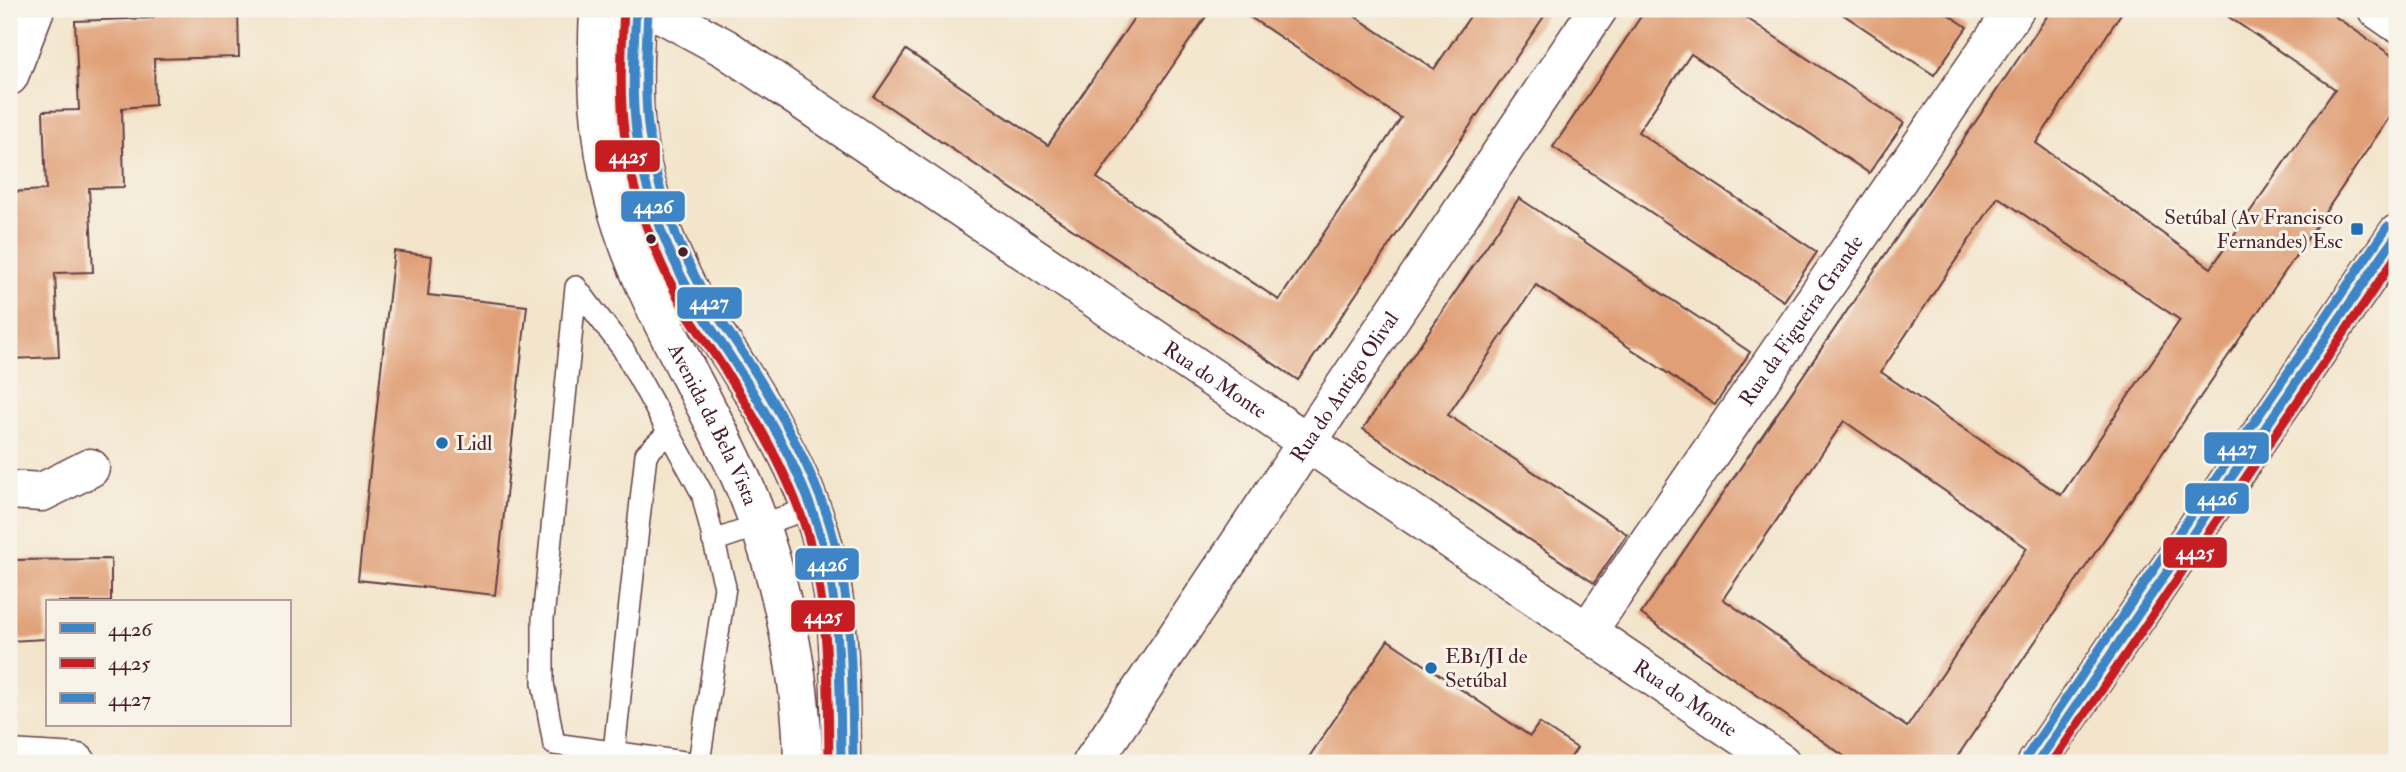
<svg xmlns="http://www.w3.org/2000/svg" width="2406" height="772" font-family="'IM FELL Double Pica',serif">
	<style>
		.building { fill: #e09f76; fill-rule: evenodd }
		.lines { fill: none; stroke-linecap: round; stroke-linejoin: round }
		.lane-casing { stroke: #633d43; stroke-width: 24 }
		.street-casing { stroke: #633d43; stroke-width: 41 }
		.lane { stroke: #fff; stroke-width: 21 }
		.street { stroke: #fff; stroke-width: 38 }
		.bus-1-casing { stroke: #f7f3e8; stroke-width: 14 }
		.bus-2-casing { stroke: #f7f3e8; stroke-width: 14 }
		.bus-3-casing { stroke: #f7f3e8; stroke-width: 14 }
		.bus-1 { stroke: #3d85c6; stroke-width: 9 }
		.bus-2 { stroke: #c61d23; stroke-width: 9 }
		.bus-3 { stroke: #3d85c6; stroke-width: 9 }
		.poi-dot { fill: #1f6fb2; stroke: #f7f3e8; stroke-width: 2.5 }
		.bus-dot { fill: #4a1f2b; stroke: #f7f3e8; stroke-width: 2.5 }
		.labels { text-anchor: middle; dominant-baseline: central; stroke-width: 6; stroke-linejoin: round; paint-order: stroke }
		.poi-label { font-size: 21px; fill: #4a1f2b; stroke: #f7f3e8; text-anchor: start }
		.street-label { font-size: 21px; fill: #4a1f2b; stroke: #f7f3e8 }
		.line-badge { stroke: #f7f3e8; stroke-width: 2.5 }
		.badge-label { font-size: 19px; text-anchor: middle; font-weight: bold; fill: #fff }
	</style>
	<rect width="100%" height="100%" fill="#f7f3e8"/>
	<filter id="ink" filterUnits="userSpaceOnUse"><feTurbulence type="fractalNoise" baseFrequency=".0143" numOctaves="2"/><feDisplacementMap in="SourceGraphic" scale="14" xChannelSelector="R" yChannelSelector="G"/><feConvolveMatrix kernelMatrix="1 2 1 2 8 2 1 2 1" color-interpolation-filters="sRGB"/></filter>
	<filter id="wash" filterUnits="userSpaceOnUse"><feTurbulence type="fractalNoise" baseFrequency=".00686" numOctaves="4" result="noise"/><feDisplacementMap in="SourceGraphic" scale="28" xChannelSelector="R" yChannelSelector="G"/><feGaussianBlur stdDeviation="1.57" result="paint"/><feColorMatrix in="noise" values="0 0 0 0 0 0 0 0 0 0 0 0 0 0 0 0 0 1.4 0 .05"/><feComposite in="paint" operator="in"/></filter>
	<g filter="url(#wash)">
		<rect width="100%" height="100%" fill="#f3e5cc"/>
		<g id="blocks">
			<path class="building" d="M 152,9 L 238,9 L 239,57 L 154,59 L 155,105 L 122,108 L 124,187 L 89,188 L 93,272 L 55,273 L 59,357 L 9,359 L 9,275 L 11,275 L 9,192 L 46,190 L 43,111 L 79,110 L 75,21 L 153,18 Z
				M 1140,9 L 1211,9 L 1097,178 L 1279,300 L 1401,118 L 1238,9 L 1344,9 L 1434,69 L 1475,9 L 1549,9 L 1298,380 L 874,97 L 906,50 L 1048,145 Z
				M 1646,9 L 1733,9 L 1904,123 L 1869,173 L 1691,54 L 1638,132 L 1817,252 L 1784,301 L 1553,147 Z
				M 1835,9 L 1940,9 L 1967,27 L 1934,75 Z
				M 2052,9 L 2124,9 L 2036,143 L 2211,268 L 2335,89 L 2217,9 L 2324,9 L 2397,59 L 2397,106 L 1953,763 L 1854,763 L 1641,614 ZM 1998,197 L 2180,320 L 2061,495 L 1881,372 ZM 1844,421 L 2027,548 L 1907,727 L 1723,599 Z
				M 1519,198 L 1750,352 L 1715,405 L 1536,285 L 1448,415 L 1627,534 L 1594,583 L 1363,429 Z
				M 394,251 L 432,256 L 428,295 L 527,306 L 495,595 L 358,580 Z
				M 111,559 L 111,602 L 47,602 L 45,639 L 9,641 L 9,560 Z
				M 1388,640 L 1530,736 L 1539,723 L 1577,748 L 1567,763 L 1305,763 Z"/>
		</g>
	</g>
	<g filter="url(#ink)">
		<use href="#blocks" fill-opacity="0" stroke="#633d43" stroke-width="2"/>
		<g class="lines">
			<g class="lane-casing">
				<path id="lane" d="M 576,287 L 543,619 L 543,683 L 554,744 L 691,763
					M 576,287 L 623,349 L 702,493 L 725,587 L 699,763
					M 713,541 L 811,508
					M 614,752 L 646,454 L 668,433"/>
			</g>
			<g class="street-casing">
				<g id="street">
					<path id="s1" d="M 599,9 C 596,73 598,136 614,199 C 639,294 699,385 739,474 C 778,559 802,671 803,763"/>
					<path d="M 636,9 C 634,49 632,90 636,130 C 642,185 664,242 689,291 C 703,319 724,344 740,371 C 771,420 800,472 818,527 C 842,602 840,685 841,763"/>
					<path id="s2" d="M 644,9 L 664,15 L 725,48 L 1781,763"/>
					<path d="M 2377,9 L 2397,23"/>
					<path d="M 9,76 L 35,9"/>
					<path d="M 9,490 L 42,492 L 90,468"/>
					<path id="s3" d="M 1587,632 L 2015,9"/>
					<path d="M 9,759 L 77,763"/>
					<path id="s4" d="M 1092,763 L 1598,9"/>
					<path d="M 2037,763 L 2397,234"/>
				</g>
			</g>
			<use href="#lane" class="lane"/>
			<use href="#street" class="street"/>
			<g class="bus-1-casing">
				<path id="bus-1" d="M 636,9 C 634,49 631,90 636,131 C 643,190 665,248 694,300 C 706,322 721,341 734,362 C 764,408 792,456 811,507 C 842,589 840,677 841,763
					M 2037,763 L 2397,234"/>
			</g>
			<g class="bus-2-casing">
				<path id="bus-2" d="M 624,9 C 622,49 619,90 624,130 C 630,192 654,256 685,310 C 697,330 711,348 723,367 C 753,413 781,461 800,512 C 830,592 828,679 829,763
					M 2052,763 L 2397,255"/>
			</g>
			<g class="bus-3-casing">
				<path id="bus-3" d="M 648,10 C 646,48 644,87 648,126 C 654,184 676,244 705,295 C 716,315 730,333 743,353 C 773,400 802,449 822,502 C 854,585 852,675 853,763
					M 2027,756 L 2387,227"/>
			</g>
			<use href="#bus-1" class="bus-1"/>
			<use href="#bus-2" class="bus-2"/>
			<use href="#bus-3" class="bus-3"/>
		</g>
	</g>
	<g class="poi-dot">
		<rect x="2350" y="222" width="14" height="14" rx="3.5"/>
		<circle cx="442" cy="443" r="7"/>
		<circle cx="1431" cy="668" r="7"/>
	</g>
	<g class="bus-dot">
		<circle cx="651" cy="239" r="6"/>
		<circle cx="683" cy="252" r="6"/>
	</g>
	<g class="labels">
		<g class="poi-label">
			<text x="2343" y="217" text-anchor="end">Setúbal (Av Francisco<tspan x="2343" dy="24">Fernandes) Esc</tspan></text>
			<text x="456" y="443">Lidl</text>
			<text x="1445" y="656">EB1/JI de<tspan x="1445" dy="24">Setúbal</tspan></text>
		</g>
		<g class="street-label">
			<text stroke="none"><textPath href="#s3" startOffset="378">Rua da Figueira Grande</textPath></text>
			<text stroke="none"><textPath href="#s2" startOffset="682">Rua do Monte</textPath></text>
			<text stroke="none"><textPath href="#s4" startOffset="453">Rua do Antigo Olival</textPath></text>
			<text stroke="none"><textPath href="#s1" startOffset="438">Avenida da Bela Vista</textPath></text>
			<text stroke="none"><textPath href="#s2" startOffset="1250">Rua do Monte</textPath></text>
		</g>
	</g>
	<g class="line-badge">
		<rect x="594" y="139" width="67" height="34" rx="7" fill="#c61d23"/>
		<rect x="620" y="190" width="66" height="33" rx="7" fill="#3d85c6"/>
		<rect x="676" y="286" width="67" height="34" rx="7" fill="#3d85c6"/>
		<rect x="2203" y="431" width="67" height="34" rx="7" fill="#3d85c6"/>
		<rect x="2184" y="482" width="66" height="33" rx="7" fill="#3d85c6"/>
		<rect x="2162" y="536" width="66" height="33" rx="7" fill="#c61d23"/>
		<rect x="794" y="547" width="66" height="34" rx="7" fill="#3d85c6"/>
		<rect x="790" y="599" width="66" height="34" rx="7" fill="#c61d23"/>
	</g>
	<g class="badge-label">
		<text x="628" y="163">4425</text>
		<text x="653" y="213">4426</text>
		<text x="709" y="309">4427</text>
		<text x="2237" y="455">4427</text>
		<text x="2217" y="505">4426</text>
		<text x="2195" y="559">4425</text>
		<text x="827" y="571">4426</text>
		<text x="823" y="623">4425</text>
	</g>
	<rect width="2406" height="772" fill="none" stroke="#f7f3e8" stroke-width="35"/>
	<rect x="46" y="600" width="245" height="126" fill="#f7f3e8" stroke="#b29e9c" stroke-width="2"/>
	<rect x="60" y="623" width="35" height="10" fill="#3d85c6" stroke="#b29e9c" stroke-width="2"/>
	<text x="108" y="636" font-size="21" fill="#4a1f2b">4426</text>
	<rect x="60" y="658" width="35" height="10" fill="#c61d23" stroke="#b29e9c" stroke-width="2"/>
	<text x="108" y="670" font-size="21" fill="#4a1f2b">4425</text>
	<rect x="60" y="693" width="35" height="10" fill="#3d85c6" stroke="#b29e9c" stroke-width="2"/>
	<text x="108" y="706" font-size="21" fill="#4a1f2b">4427</text>
</svg>
